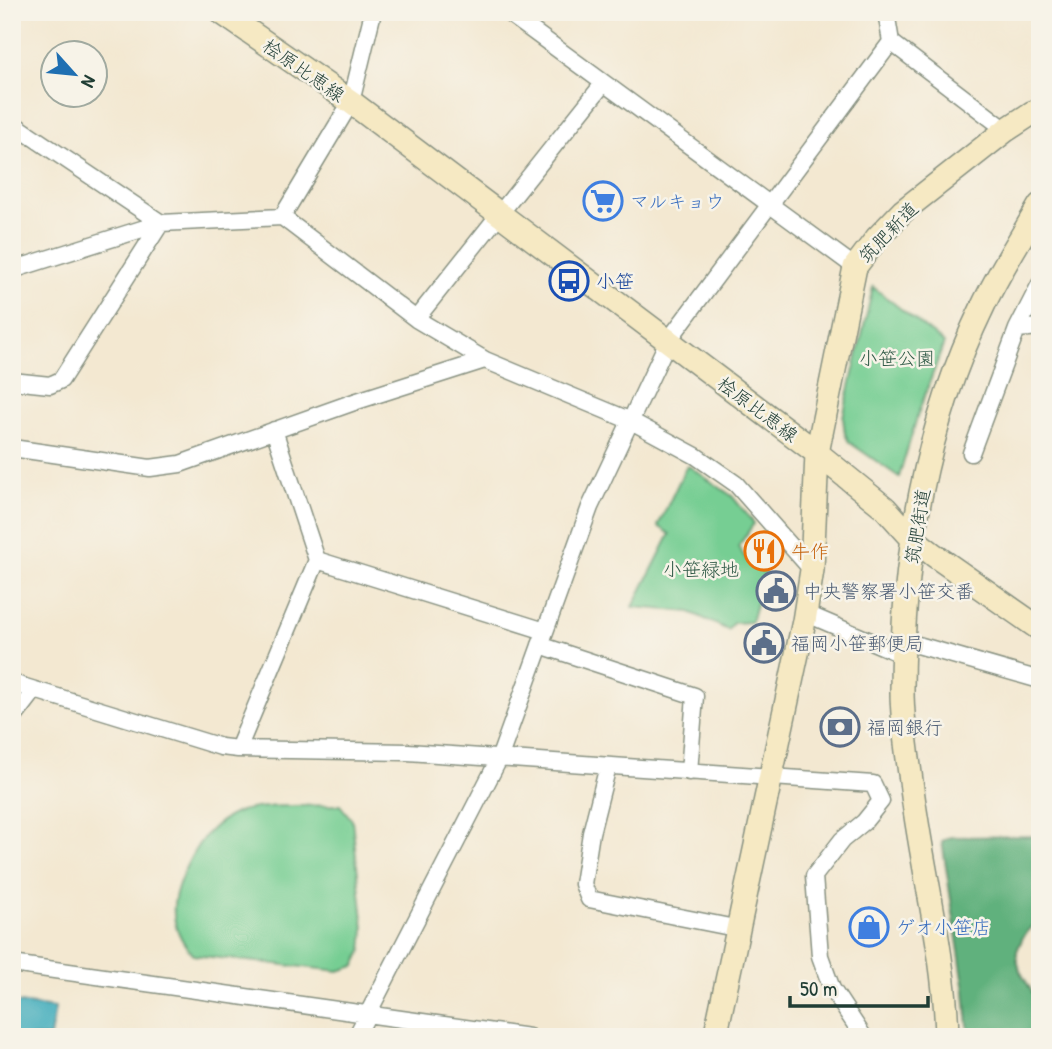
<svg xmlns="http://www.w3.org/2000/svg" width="1052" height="1049" font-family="'Patrick Hand','Klee One',sans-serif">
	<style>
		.green { fill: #76ce93; stroke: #4a8664; stroke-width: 2 }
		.forest { fill: #60b17d; stroke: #407758; stroke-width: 2 }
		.water { fill: #3dabbb; stroke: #2e7478; stroke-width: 2 }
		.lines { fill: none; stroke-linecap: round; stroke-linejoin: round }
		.street-casing { stroke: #899282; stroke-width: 19 }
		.secondary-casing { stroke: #899282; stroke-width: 26 }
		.street { stroke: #fff; stroke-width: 16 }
		.secondary { stroke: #f6e9c3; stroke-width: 23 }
		.labels { text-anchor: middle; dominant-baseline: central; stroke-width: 5; stroke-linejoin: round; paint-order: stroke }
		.street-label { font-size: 19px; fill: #1f3d34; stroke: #f7f3e8 }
		.shop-label { font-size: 19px; fill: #366cbe; stroke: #f7f3e8; text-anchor: start }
		.transit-label { font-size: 19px; fill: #164399; stroke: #f7f3e8; text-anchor: start }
		.park-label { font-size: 19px; fill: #305a47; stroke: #f7f3e8 }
		.food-label { font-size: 19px; fill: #c56008; stroke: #f7f3e8; text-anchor: start }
		.service-label { font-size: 19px; fill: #4e5e75; stroke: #f7f3e8; text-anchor: start }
	</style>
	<rect width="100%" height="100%" fill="#f7f3e8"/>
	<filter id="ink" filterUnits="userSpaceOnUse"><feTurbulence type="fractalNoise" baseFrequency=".0143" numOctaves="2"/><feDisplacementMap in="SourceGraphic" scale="14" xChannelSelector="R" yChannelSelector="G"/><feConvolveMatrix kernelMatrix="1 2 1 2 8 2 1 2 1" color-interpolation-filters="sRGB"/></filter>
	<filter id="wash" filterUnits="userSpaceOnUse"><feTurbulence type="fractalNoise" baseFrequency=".00686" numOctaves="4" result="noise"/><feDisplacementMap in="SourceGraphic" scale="28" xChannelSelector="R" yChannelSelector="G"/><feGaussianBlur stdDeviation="1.57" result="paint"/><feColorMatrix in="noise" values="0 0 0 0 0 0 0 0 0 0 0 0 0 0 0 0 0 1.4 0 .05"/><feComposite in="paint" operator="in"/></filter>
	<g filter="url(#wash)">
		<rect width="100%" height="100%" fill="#f3e8d1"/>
		<path class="green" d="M 873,287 L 944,343 L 918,414 L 899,477 L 849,442 L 845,434 L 843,417 Z
			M 687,465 L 732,496 L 754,523 L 738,547 L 750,564 L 766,568 L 751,622 L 733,623 L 728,630 L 690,612 L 633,607 L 670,534 L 658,526 Z
			M 340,805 L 352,820 L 364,929 L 362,951 L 355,966 L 339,971 L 193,955 C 165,923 171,896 189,861 C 200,839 214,822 238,812 C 258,804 316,806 340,805 Z"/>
		<path class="forest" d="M 1040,836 L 1040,916 L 1023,937 L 1017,951 L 1017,959 L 1020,971 L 1040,1006 L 1040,1037 L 969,1037 L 965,991 L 942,841 L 951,837 Z"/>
		<path class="water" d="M 12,1002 L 55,1008 L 50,1037 L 12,1037 Z"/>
	</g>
	<g filter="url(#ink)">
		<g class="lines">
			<g class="street-casing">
				<path id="street" d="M 507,12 L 855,267
					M 886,12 L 891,42
					M 12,123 L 161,223 L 282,217 L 416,319 L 485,360 L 631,421 L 696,456 L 736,484 L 812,570
					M 282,217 L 351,102 L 373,12
					M 12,270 L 161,223
					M 416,319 L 603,84
					M 1017,329 L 1040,327
					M 12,381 L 50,385 L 61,380 L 161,223
					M 12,448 L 150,468 L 180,464 L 357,401 L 485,360
					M 971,453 L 1017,329 L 1040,284
					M 317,560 L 545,631
					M 805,613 L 903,655
					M 904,641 L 1040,680
					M 540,645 L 695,696 L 689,772
					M 12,683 L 221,747 L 238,749 L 408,752 L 873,784 L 881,801 L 864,822 L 842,840 L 814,876 L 820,956 L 832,989 L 863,1036
					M 12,720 L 35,690
					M 238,749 L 317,560 L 274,430
					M 608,766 L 591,833 L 583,884 L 589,899 L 740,929
					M 12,964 L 529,1037
					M 356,1037 L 499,759 L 590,507 L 668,341 L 891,42 L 1006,130"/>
			</g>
			<g class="secondary-casing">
				<path id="secondary" d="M 221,12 L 351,102 L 817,453 L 885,508 L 912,538 L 934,555 L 1040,629
					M 715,1037 L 804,621 L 812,570 L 817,453 L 855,267 L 877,238 L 903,211 L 1006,130 L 1032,113 L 1040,110
					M 947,1037 C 945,950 921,866 911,781 C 907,751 902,720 902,691 C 902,560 925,425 983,306 C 999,272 1021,238 1040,205"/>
			</g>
			<use href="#street" class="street"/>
			<use href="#secondary" class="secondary"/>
		</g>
	</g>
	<defs>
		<g id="supermarket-ring" transform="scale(2.0125)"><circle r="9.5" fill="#f7f3e8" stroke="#3f7fe0" stroke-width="1.5"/><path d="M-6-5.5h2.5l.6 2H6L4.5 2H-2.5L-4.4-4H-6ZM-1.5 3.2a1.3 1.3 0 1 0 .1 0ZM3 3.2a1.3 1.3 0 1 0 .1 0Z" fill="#3f7fe0"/></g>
		<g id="bus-ring" transform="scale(2.0125)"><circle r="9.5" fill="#f7f3e8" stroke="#1a4fb4" stroke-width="1.5"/><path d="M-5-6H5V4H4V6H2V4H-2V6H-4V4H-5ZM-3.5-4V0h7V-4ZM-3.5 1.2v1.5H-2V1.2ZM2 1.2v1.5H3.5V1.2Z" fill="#1a4fb4"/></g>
		<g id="restaurant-ring" transform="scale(2.0125)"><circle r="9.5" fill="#f7f3e8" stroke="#e8710a" stroke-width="1.5"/><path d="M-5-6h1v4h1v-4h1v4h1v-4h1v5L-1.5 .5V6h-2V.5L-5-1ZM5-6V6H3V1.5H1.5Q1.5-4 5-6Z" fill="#e8710a"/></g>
		<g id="civic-ring" transform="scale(2.0125)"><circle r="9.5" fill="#f7f3e8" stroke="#5c6f8a" stroke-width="1.5"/><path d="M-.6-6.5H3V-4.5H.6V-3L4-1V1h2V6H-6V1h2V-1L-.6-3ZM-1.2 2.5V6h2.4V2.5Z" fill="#5c6f8a"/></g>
		<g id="bank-ring" transform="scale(2.0125)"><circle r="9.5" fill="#f7f3e8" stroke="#5c6f8a" stroke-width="1.5"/><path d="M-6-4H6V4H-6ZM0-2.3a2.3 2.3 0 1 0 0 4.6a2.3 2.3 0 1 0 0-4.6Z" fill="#5c6f8a"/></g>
		<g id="shop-ring" transform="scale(2.0125)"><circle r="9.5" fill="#f7f3e8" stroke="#3f7fe0" stroke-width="1.5"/><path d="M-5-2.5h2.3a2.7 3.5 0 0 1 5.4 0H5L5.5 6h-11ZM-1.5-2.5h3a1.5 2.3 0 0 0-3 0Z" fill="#3f7fe0"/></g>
	</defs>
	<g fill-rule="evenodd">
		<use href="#supermarket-ring" x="603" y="201"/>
		<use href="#bus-ring" x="569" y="281"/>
		<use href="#restaurant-ring" x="764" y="551"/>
		<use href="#civic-ring" x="776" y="591"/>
		<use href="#civic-ring" x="764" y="643"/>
		<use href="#bank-ring" x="840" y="727"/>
		<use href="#shop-ring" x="869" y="927"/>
	</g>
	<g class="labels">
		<g class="street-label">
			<text transform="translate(304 70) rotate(35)">桧原比恵線</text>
			<text transform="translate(888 232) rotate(-46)">筑肥新道</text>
			<text transform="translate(758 409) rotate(37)">桧原比恵線</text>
			<text transform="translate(917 526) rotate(-81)">筑肥街道</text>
		</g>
		<g class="shop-label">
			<text x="630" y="201">マルキョウ</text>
			<text x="896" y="927">ゲオ小笹店</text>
		</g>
		<g class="transit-label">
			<text x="596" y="281">小笹</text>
		</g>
		<g class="park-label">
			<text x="897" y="358">小笹公園</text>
			<text x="701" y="569">小笹緑地</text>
		</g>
		<g class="food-label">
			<text x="791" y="551">牛作</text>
		</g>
		<g class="service-label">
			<text x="803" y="591">中央警察署小笹交番</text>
			<text x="791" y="643">福岡小笹郵便局</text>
			<text x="867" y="727">福岡銀行</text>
		</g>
	</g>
	<rect width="1052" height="1049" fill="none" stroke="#f7f3e8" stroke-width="42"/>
	<g transform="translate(74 74) rotate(117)"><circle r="33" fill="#f7f3e8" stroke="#a1aaa0" stroke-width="2"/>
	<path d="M0-5L12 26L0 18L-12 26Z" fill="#1f6fb2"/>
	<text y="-10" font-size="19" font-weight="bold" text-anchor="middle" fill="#1f3d34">N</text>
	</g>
	<path d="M790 996v10h138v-10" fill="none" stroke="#1f3d34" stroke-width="3.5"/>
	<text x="800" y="996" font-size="21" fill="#1f3d34" stroke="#f7f3e8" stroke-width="5" paint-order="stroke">50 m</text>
</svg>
